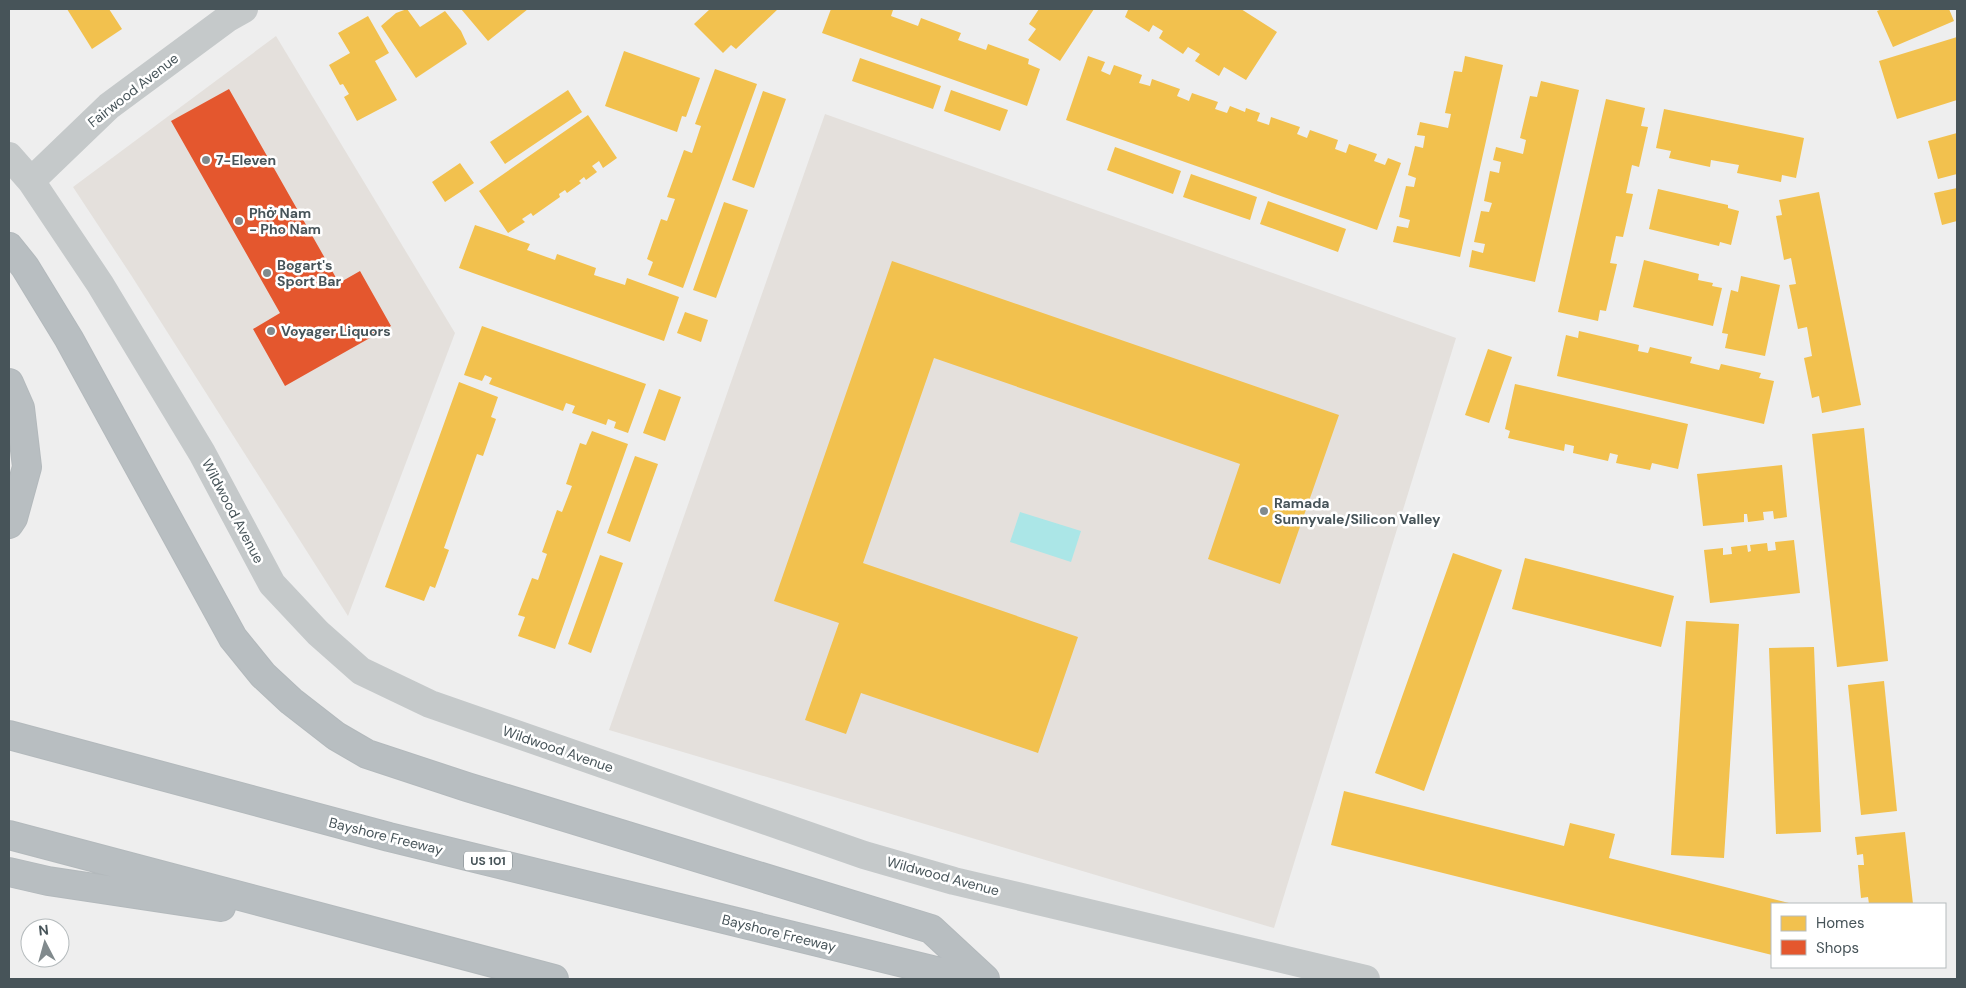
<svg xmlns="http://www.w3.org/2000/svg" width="1966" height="988" font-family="'DM Sans',sans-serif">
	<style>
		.commercial { fill: #e4e0dc }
		.water { fill: #abe6e7 }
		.homes { fill: #f2c14e }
		.shops { fill: #e4572e }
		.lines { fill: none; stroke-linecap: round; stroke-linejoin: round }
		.highway-casing { stroke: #b3b9bc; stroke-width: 30 }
		.minor { stroke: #c5c9ca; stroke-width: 28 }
		.highway { stroke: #b8bec1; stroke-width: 28 }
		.poi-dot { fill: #818a8d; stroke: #fff; stroke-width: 2 }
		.labels { text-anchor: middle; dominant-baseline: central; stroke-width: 5; stroke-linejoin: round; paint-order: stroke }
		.shield { fill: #fff; stroke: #7e878b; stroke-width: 1 }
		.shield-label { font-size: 12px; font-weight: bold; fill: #475459 }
		.street-label { font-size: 14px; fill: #475459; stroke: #fff }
		.poi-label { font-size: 14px; font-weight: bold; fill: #475459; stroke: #fff; text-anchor: start }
	</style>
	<rect width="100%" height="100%" fill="#eee"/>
	<path class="commercial" d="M 276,36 L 455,333 L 348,616 L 131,275 L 73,187 Z
		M 825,114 L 1456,338 L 1274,928 L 609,730 Z"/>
	<path class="water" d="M 1020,512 L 1081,531 L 1071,562 L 1010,542 Z"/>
	<path class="homes" d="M 67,9 L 109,9 L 122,29 L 92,49 Z
		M 407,9 L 420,27 L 445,11 L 461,31 L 467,44 L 416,78 L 381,26 L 396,13 Z
		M 461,9 L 528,9 L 488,41 Z
		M 710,9 L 778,9 L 736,49 L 731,45 L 723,53 L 694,24 Z
		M 831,9 L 889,9 L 893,10 L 891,16 L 918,26 L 921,18 L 961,33 L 958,40 L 986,50 L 988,44 L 1029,59 L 1028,64 L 1040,69 L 1027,106 L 822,33 Z
		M 1039,9 L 1094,9 L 1060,61 L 1028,40 L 1036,29 L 1029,24 Z
		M 1126,9 L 1241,9 L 1277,32 L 1246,80 L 1224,67 L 1219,76 L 1195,61 L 1200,54 L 1188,47 L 1183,54 L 1159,38 L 1163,31 L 1153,25 L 1149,32 L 1125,17 L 1128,10 Z
		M 1882,9 L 1949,9 L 1954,21 L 1893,47 L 1877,11 Z
		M 368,16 L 389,53 L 375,61 L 397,100 L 357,121 L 344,97 L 349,94 L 343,84 L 340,85 L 329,65 L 350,53 L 338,33 Z
		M 1957,37 L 1957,100 L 1897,119 L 1879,61 Z
		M 624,51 L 700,78 L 686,117 L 682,116 L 677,132 L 605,106 Z
		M 1088,56 L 1105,62 L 1101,71 L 1110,75 L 1114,65 L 1142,75 L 1139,83 L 1150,86 L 1152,79 L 1180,89 L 1177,96 L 1189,101 L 1192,93 L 1218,102 L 1215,109 L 1227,113 L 1230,106 L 1245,112 L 1246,108 L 1260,113 L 1257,121 L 1269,125 L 1271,117 L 1300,127 L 1297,134 L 1307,138 L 1310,130 L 1338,140 L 1335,149 L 1346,153 L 1349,144 L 1377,154 L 1374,161 L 1385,165 L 1388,158 L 1401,163 L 1377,230 L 1066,120 Z
		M 1465,56 L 1503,65 L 1460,257 L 1393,242 L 1397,226 L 1408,228 L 1410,220 L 1399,217 L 1406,186 L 1414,187 L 1416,178 L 1408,175 L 1415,146 L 1423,148 L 1425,136 L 1417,135 L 1420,122 L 1448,128 L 1451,114 L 1445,113 L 1454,71 L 1462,72 Z
		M 860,58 L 941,86 L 933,109 L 852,81 Z
		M 715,69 L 757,84 L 683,288 L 648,275 L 653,262 L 647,259 L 661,219 L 667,221 L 675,199 L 667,197 L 684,150 L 692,153 L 701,126 L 695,124 Z
		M 1541,81 L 1579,90 L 1535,282 L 1469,267 L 1472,250 L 1483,253 L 1485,244 L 1474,242 L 1481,211 L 1489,212 L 1492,203 L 1484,201 L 1490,171 L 1499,173 L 1501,162 L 1493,160 L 1496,147 L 1523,154 L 1526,140 L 1520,138 L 1530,96 L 1537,97 Z
		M 568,90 L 582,112 L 505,164 L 490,142 Z
		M 951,90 L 1008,110 L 1000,131 L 944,111 Z
		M 763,91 L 786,99 L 754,188 L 732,180 Z
		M 1606,99 L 1645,108 L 1641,126 L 1648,127 L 1639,167 L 1632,165 L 1626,193 L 1633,194 L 1623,237 L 1616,236 L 1610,263 L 1617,264 L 1606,311 L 1600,310 L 1598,321 L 1558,312 Z
		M 1664,109 L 1804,138 L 1796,178 L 1782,175 L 1781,182 L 1737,173 L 1739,165 L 1711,160 L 1710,167 L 1669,158 L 1671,151 L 1656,148 Z
		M 588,115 L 617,158 L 603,168 L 599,161 L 592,166 L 597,172 L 586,180 L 584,177 L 579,181 L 581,183 L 567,193 L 565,190 L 559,194 L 560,197 L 533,216 L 531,213 L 522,219 L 525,222 L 508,233 L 479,191 Z
		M 1957,133 L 1957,174 L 1938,179 L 1928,141 Z
		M 1115,147 L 1181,171 L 1173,194 L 1107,170 Z
		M 460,163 L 474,183 L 445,202 L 432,182 Z
		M 1191,174 L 1257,197 L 1250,220 L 1183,197 Z
		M 1957,188 L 1957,221 L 1942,225 L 1934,193 Z
		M 1658,189 L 1728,205 L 1728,208 L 1739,211 L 1731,245 L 1720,242 L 1719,246 L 1649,229 Z
		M 1819,192 L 1861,405 L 1822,413 L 1819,396 L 1812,398 L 1804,358 L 1812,356 L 1807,327 L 1798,329 L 1789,285 L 1796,284 L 1791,258 L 1784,260 L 1776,216 L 1782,215 L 1779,200 Z
		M 1268,201 L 1346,229 L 1338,252 L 1260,224 Z
		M 724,202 L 748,210 L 716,298 L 693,290 Z
		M 475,225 L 530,244 L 527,250 L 555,260 L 557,254 L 596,268 L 594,275 L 625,285 L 627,278 L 679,297 L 664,341 L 459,268 Z
		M 1644,260 L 1699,274 L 1698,280 L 1713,283 L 1712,286 L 1722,288 L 1713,326 L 1633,307 Z
		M 892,261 L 1339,415 L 1280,584 L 1208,559 L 1240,464 L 934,358 L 863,563 L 1078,637 L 1038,753 L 861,693 L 846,734 L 805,720 L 839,623 L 774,601 Z
		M 1741,276 L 1780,285 L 1765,356 L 1725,348 L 1728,334 L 1722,333 L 1731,290 L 1738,292 Z
		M 685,312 L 708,320 L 701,342 L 677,333 Z
		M 482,326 L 646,384 L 628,433 L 614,428 L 616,422 L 608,419 L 606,425 L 572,413 L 575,406 L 566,403 L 563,411 L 489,384 L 492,378 L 485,375 L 482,381 L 464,375 Z
		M 1579,331 L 1639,345 L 1638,351 L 1648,353 L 1650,347 L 1692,357 L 1690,363 L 1719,370 L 1721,364 L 1761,373 L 1759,378 L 1774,381 L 1764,424 L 1557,376 L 1566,335 L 1578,338 Z
		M 1488,349 L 1512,357 L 1489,423 L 1465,415 Z
		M 459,382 L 498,397 L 491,417 L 496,419 L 483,456 L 477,454 L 444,548 L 449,550 L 435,588 L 430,586 L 424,601 L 385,587 Z
		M 1515,384 L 1688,424 L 1678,469 L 1652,463 L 1650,470 L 1616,463 L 1618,455 L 1610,453 L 1608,461 L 1573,453 L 1574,446 L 1565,444 L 1564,451 L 1508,438 L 1510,431 L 1505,429 Z
		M 659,389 L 681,397 L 665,441 L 643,433 Z
		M 1864,428 L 1888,661 L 1837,667 L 1812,434 Z
		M 592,431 L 628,444 L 555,649 L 518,636 L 525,617 L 518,615 L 532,578 L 538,580 L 547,554 L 542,552 L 557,510 L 562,512 L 572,486 L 566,484 L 580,443 L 586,445 Z
		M 635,456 L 658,464 L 630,542 L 607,533 Z
		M 1782,465 L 1787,517 L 1774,519 L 1773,511 L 1763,512 L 1764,520 L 1748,522 L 1747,514 L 1744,514 L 1744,522 L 1703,526 L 1697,474 Z
		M 1794,540 L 1800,593 L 1710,603 L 1704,550 L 1723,548 L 1723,555 L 1732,554 L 1731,547 L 1747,545 L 1748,552 L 1751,551 L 1750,545 L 1767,543 L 1768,551 L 1776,550 L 1775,542 Z
		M 1453,553 L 1502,570 L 1424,791 L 1375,773 Z
		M 600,555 L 623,563 L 591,653 L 568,644 Z
		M 1525,558 L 1674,596 L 1661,647 L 1512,609 Z
		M 1686,621 L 1739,624 L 1724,858 L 1671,855 Z
		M 1814,647 L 1821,832 L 1776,834 L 1769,648 Z
		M 1884,681 L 1897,811 L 1861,815 L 1848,685 Z
		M 1344,791 L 1564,846 L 1570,823 L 1615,834 L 1609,858 L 1793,904 L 1772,904 L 1772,955 L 1331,845 Z
		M 1905,832 L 1913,904 L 1869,904 L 1868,897 L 1861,898 L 1858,865 L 1864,865 L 1863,854 L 1857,855 L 1855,837 Z"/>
	<path class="shops" d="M 229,89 L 339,283 L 360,271 L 391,326 L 285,386 L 253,329 L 280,313 L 171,121 Z"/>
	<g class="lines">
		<g class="highway-casing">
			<path id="highway" d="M 9,247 L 25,267 L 69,339 L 233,638 L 263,675 L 291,701 L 336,736 L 367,754 L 467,787 L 931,929 L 985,979
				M 9,383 L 20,408 L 27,467 L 13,518 L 9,524
				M 9,735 L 389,837 L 969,979
				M 9,835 L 554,979
				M 9,872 L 48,881 L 221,907"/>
		</g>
		<path class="minor" d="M 9,156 L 31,181 L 100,284 L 202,453 L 272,584 L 318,633 L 361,671 L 430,704 L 864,855 L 954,881 L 1366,979
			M 31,181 L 109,106 L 228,18 L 244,9"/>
		<use href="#highway" class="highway"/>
	</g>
	<g class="poi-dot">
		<circle cx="206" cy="160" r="5"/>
		<circle cx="239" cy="221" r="5"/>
		<circle cx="267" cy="273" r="5"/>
		<circle cx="271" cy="331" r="5"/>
		<circle cx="1264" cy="511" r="5"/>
	</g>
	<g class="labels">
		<rect class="shield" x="464" y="851.5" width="48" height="19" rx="4"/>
		<g class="shield-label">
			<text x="488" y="861">US 101</text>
		</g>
		<g class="street-label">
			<text transform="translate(133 90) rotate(-38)">Fairwood Avenue</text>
			<text transform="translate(233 511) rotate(62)">Wildwood Avenue</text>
			<text transform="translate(558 749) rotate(19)">Wildwood Avenue</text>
			<text transform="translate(386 836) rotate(14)">Bayshore Freeway</text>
			<text transform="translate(943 876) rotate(15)">Wildwood Avenue</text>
			<text transform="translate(779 933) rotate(14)">Bayshore Freeway</text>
		</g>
		<g class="poi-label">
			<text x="216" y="160">7-Eleven</text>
			<text x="249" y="213">Phở Nam<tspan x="249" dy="16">- Pho Nam</tspan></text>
			<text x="277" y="265">Bogart's<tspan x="277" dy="16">Sport Bar</tspan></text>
			<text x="281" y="331">Voyager Liquors</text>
			<text x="1274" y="503">Ramada<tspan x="1274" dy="16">Sunnyvale/Silicon Valley</tspan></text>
		</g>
	</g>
	<rect width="1966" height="988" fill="none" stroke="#475459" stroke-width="20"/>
	<rect x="1771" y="903" width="175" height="65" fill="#ffffff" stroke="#b5bbbd"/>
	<rect x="1781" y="916" width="25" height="15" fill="#f2c14e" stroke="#b5bbbd"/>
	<text x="1816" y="928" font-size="15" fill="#475459">Homes</text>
	<rect x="1781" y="940" width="25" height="15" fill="#e4572e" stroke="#b5bbbd"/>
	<text x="1816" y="953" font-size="15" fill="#475459">Shops</text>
	<g transform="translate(45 943) rotate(354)"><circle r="24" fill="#ffffff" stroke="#b5bbbd"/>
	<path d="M0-4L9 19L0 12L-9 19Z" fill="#818a8d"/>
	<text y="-8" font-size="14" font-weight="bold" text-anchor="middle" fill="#475459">N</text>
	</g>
</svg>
